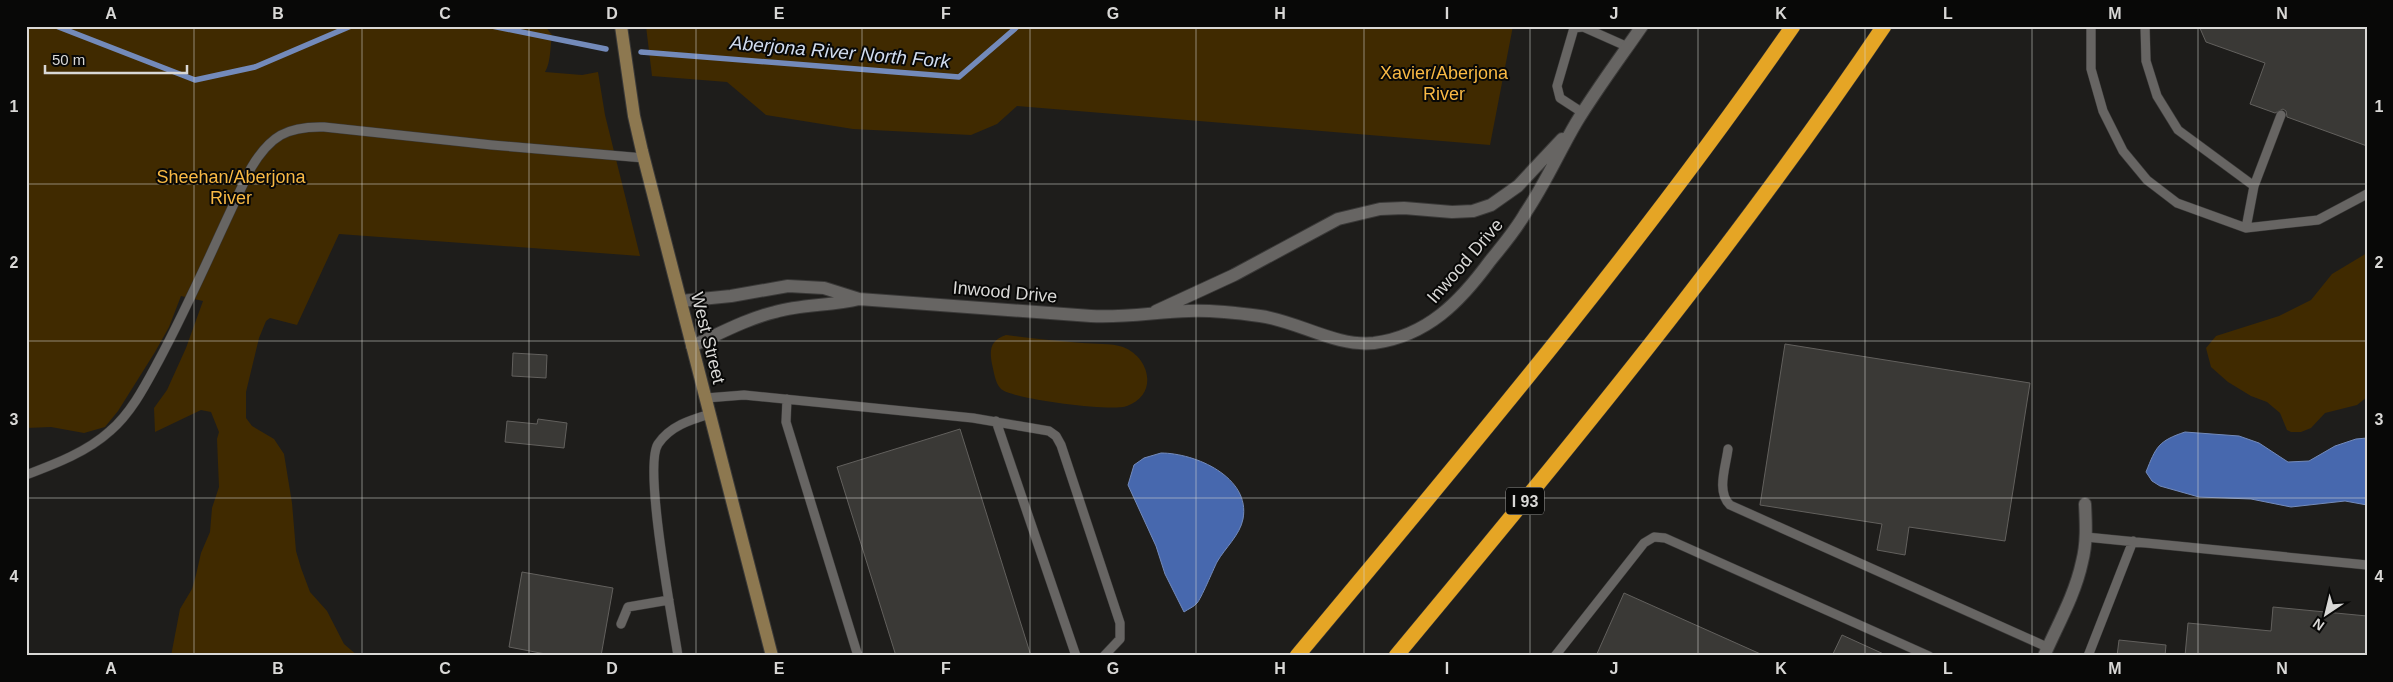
<svg xmlns="http://www.w3.org/2000/svg" width="2393" height="682" font-family="Helvetica,sans-serif">
	<style>
		.green { fill: #402a00 }
		.water { fill: #4768ae; stroke: #738aba }
		.lines { fill: none; stroke-linecap: round; stroke-linejoin: round }
		.stream { stroke: #738aba; stroke-width: 5.5 }
		.building { fill: #3a3936; stroke: #62605d }
		.lane-casing { stroke: #3a3938; stroke-width: 10 }
		.street-casing { stroke: #3a3938; stroke-width: 14 }
		.secondary-casing { stroke: #3a3938; stroke-width: 14 }
		.highway-casing { stroke: #3a3938; stroke-width: 16 }
		.lane { stroke: #676563; stroke-width: 9 }
		.street { stroke: #676563; stroke-width: 12 }
		.secondary { stroke: #8d7850; stroke-width: 12 }
		.highway { stroke: #e5a525; stroke-width: 15 }
		.grid { fill: none; stroke: #d9d8d6; stroke-width: 1; stroke-opacity: 0.55 }
		.labels { text-anchor: middle; dominant-baseline: central; stroke-width: 4; stroke-linejoin: round; paint-order: stroke }
		.shield { fill: #080807; stroke: #9a9a98; stroke-width: 1 }
		.shield-label { font-size: 16px; font-weight: bold; fill: #d9d8d6 }
		.park-label { font-size: 18px; fill: #f9b944; stroke: #080807 }
		.street-label { font-size: 18px; fill: #d9d8d6; stroke: #080807 }
		.water-label { font-size: 19px; font-style: italic; fill: #d1dcef; stroke: #080807 }
		.neatline { fill: none; stroke: #d9d8d6; stroke-width: 2 }
		.grid-label { font-size: 16px; text-anchor: middle; font-weight: bold; fill: #d9d8d6 }
	</style>
	<rect width="100%" height="100%" fill="#1e1d1b"/>
	<path class="green" d="M 26,26 L 545,26 L 552,35 C 550,47 551,62 545,72 L 582,75 L 598,72 L 605,115 L 640,256 L 339,234 L 297,325 L 270,318 L 266,321 L 259,338 L 246,392 L 246,418 L 252,426 L 274,439 L 284,454 L 292,503 L 296,551 L 301,568 L 310,592 L 327,611 L 344,644 L 358,656 L 171,656 L 180,609 L 192,589 L 196,575 L 201,553 L 210,532 L 212,508 L 219,487 L 217,439 L 219,432 L 211,412 L 201,410 L 155,432 L 154,408 L 167,390 L 186,348 L 203,301 L 181,296 L 169,327 L 155,352 L 118,411 L 105,427 L 84,433 L 51,427 L 26,428 Z
		M 646,26 L 1513,26 L 1490,145 L 1017,106 L 997,124 L 971,135 L 853,129 L 766,115 L 727,82 L 652,76 Z
		M 2367,253 L 2367,397 L 2357,405 L 2325,413 L 2311,428 L 2301,432 L 2291,432 L 2287,430 L 2280,413 L 2267,402 L 2251,396 L 2228,382 L 2211,367 L 2206,348 L 2216,336 L 2279,316 L 2311,300 L 2332,274 Z
		M 1006,335 C 1031,338 1056,341 1082,343 C 1094,344 1111,343 1123,347 C 1151,358 1158,395 1127,406 C 1112,412 1012,399 1001,389 C 995,383 994,372 992,364 C 989,349 991,340 1006,335 Z"/>
	<path class="water" d="M 2185,432 L 2239,436 L 2259,443 L 2288,462 L 2309,461 L 2335,446 L 2356,439 L 2367,438 L 2367,505 L 2345,501 L 2291,507 L 2251,499 L 2199,497 L 2160,486 L 2152,481 L 2146,472 C 2156,447 2158,441 2185,432 Z
		M 1161,453 C 1195,453 1251,477 1243,519 C 1240,535 1225,548 1217,562 C 1213,570 1201,599 1197,603 C 1194,607 1188,609 1184,612 L 1165,574 L 1156,546 L 1128,485 L 1134,465 L 1144,458 Z"/>
	<g class="lines">
		<path class="stream" d="M 56,26 L 195,80 L 255,67 L 351,26
			M 492,26 L 606,49
			M 641,52 L 959,77 L 1018,26"/>
	</g>
	<path class="building" d="M 2199,26 L 2367,26 L 2367,146 L 2287,117 L 2286,111 L 2283,109 L 2275,113 L 2250,104 L 2265,63 L 2206,42 Z
		M 1785,344 L 2030,383 L 2005,541 L 1909,527 L 1905,555 L 1877,550 L 1882,524 L 1760,505 Z
		M 513,353 L 547,355 L 546,378 L 512,376 Z
		M 538,419 L 567,423 L 564,448 L 505,442 L 507,421 L 537,424 Z
		M 960,429 L 1031,656 L 896,656 L 837,467 Z
		M 522,572 L 613,588 L 601,656 L 556,656 L 509,647 Z
		M 1624,593 L 1765,656 L 1596,656 Z
		M 2273,607 L 2367,616 L 2367,656 L 2185,656 L 2188,623 L 2271,631 Z
		M 1842,635 L 1888,656 L 1832,656 Z
		M 2119,640 L 2166,645 L 2165,656 L 2117,656 Z"/>
	<g class="lines">
		<g class="lane-casing">
			<path id="lane" d="M 2091,26 L 2091,69 L 2103,111 L 2123,151 L 2147,180 L 2177,203 L 2246,228 L 2318,220 L 2367,194
				M 2145,26 L 2146,61 L 2157,96 L 2178,130 L 2254,186 L 2246,228
				M 1583,113 L 1560,98 L 1557,86 L 1574,28 L 1583,27 L 1628,47
				M 2254,186 L 2281,115
				M 706,398 L 744,395 L 973,418 L 1049,431 L 1056,436 L 1061,445 L 1120,623 L 1120,639 L 1104,656
				M 787,399 L 786,422 L 858,656
				M 996,421 L 1076,656
				M 1728,449 C 1726,466 1716,492 1730,505 L 2047,647
				M 26,475 C 55,464 87,452 110,431 C 132,412 146,384 159,360 C 193,297 220,231 251,168 C 270,136 287,126 324,127 L 492,145 L 644,158
				M 2086,537 L 2367,565
				M 621,624 L 628,607 L 669,600
				M 678,656 C 673,622 643,467 658,444 C 670,426 690,420 710,414
				M 1555,656 L 1644,543 L 1654,537 L 1665,538 L 1929,656
				M 2088,656 L 2133,541"/>
		</g>
		<g class="street-casing">
			<path id="street" d="M 681,301 L 731,296 L 788,286 L 824,288 L 859,299 L 1091,316 C 1124,318 1156,312 1189,311 C 1213,310 1237,313 1260,316 C 1298,321 1335,347 1374,343 C 1427,336 1460,302 1490,261 C 1503,245 1516,230 1526,212 C 1545,184 1559,152 1576,123 C 1596,90 1620,58 1642,26
				M 1156,311 L 1234,275 L 1338,219 L 1380,209 L 1404,208 L 1452,212 L 1473,211 L 1491,205 L 1518,186 L 1562,139
				M 692,346 C 719,334 746,319 775,312 C 802,304 831,306 859,299
				M 2044,656 C 2057,626 2075,595 2082,562 C 2087,543 2086,524 2085,504"/>
		</g>
		<g class="secondary-casing">
			<path id="secondary" d="M 621,26 L 634,116 L 642,151 L 772,656"/>
		</g>
		<g class="highway-casing">
			<path id="highway" d="M 1297,656 C 1468,451 1640,247 1793,26
				M 1396,656 C 1566,452 1735,247 1884,26"/>
		</g>
		<use href="#lane" class="lane"/>
		<use href="#street" class="street"/>
		<use href="#secondary" class="secondary"/>
		<use href="#highway" class="highway"/>
	</g>
	<path class="grid" d="M 194,26 L 194,656M 362,26 L 362,656M 529,26 L 529,656M 696,26 L 696,656M 862,26 L 862,656M 1030,26 L 1030,656M 1196,26 L 1196,656M 1364,26 L 1364,656M 1530,26 L 1530,656M 1698,26 L 1698,656M 1865,26 L 1865,656M 2032,26 L 2032,656M 2198,26 L 2198,656M 26,184 L 2367,184M 26,341 L 2367,341M 26,498 L 2367,498"/>
	<g class="labels">
		<rect class="shield" x="1506" y="487.5" width="38" height="27" rx="4"/>
		<g class="shield-label">
			<text x="1525" y="501">I 93</text>
		</g>
		<g class="park-label">
			<text x="1444" y="73">Xavier/Aberjona<tspan x="1444" dy="21">River</tspan></text>
			<text x="231" y="177">Sheehan/Aberjona<tspan x="231" dy="21">River</tspan></text>
		</g>
		<g class="street-label">
			<text transform="translate(1465 261) rotate(-49)">Inwood Drive</text>
			<text transform="translate(1005 292) rotate(5)">Inwood Drive</text>
			<text transform="translate(708 338) rotate(76)">West Street</text>
		</g>
		<g class="water-label">
			<text transform="translate(840 52) rotate(5)">Aberjona River North Fork</text>
		</g>
	</g>
	<rect width="2393" height="682" fill="none" stroke="#080807" stroke-width="55"/>
	<g transform="translate(2326 614) rotate(215)" stroke="#080807" stroke-width="4" paint-order="stroke">
	<path d="M0-4L9 19L0 12L-9 19Z" fill="#d9d8d6"/>
	<text y="-8" font-size="14" font-weight="bold" text-anchor="middle" fill="#d9d8d6">N</text>
	</g>
	<path d="M45 65v8h142v-8" fill="none" stroke="#d9d8d6" stroke-width="2.5"/>
	<text x="52" y="65" font-size="15" fill="#d9d8d6" stroke="#080807" stroke-width="4" paint-order="stroke">50 m</text>
	<rect x="28" y="28" width="2338" height="626" class="neatline"/>
	<g class="grid-label">
		<text x="111" y="19">A</text>
		<text x="278" y="19">B</text>
		<text x="445" y="19">C</text>
		<text x="612" y="19">D</text>
		<text x="779" y="19">E</text>
		<text x="946" y="19">F</text>
		<text x="1113" y="19">G</text>
		<text x="1280" y="19">H</text>
		<text x="1447" y="19">I</text>
		<text x="1614" y="19">J</text>
		<text x="1781" y="19">K</text>
		<text x="1948" y="19">L</text>
		<text x="2115" y="19">M</text>
		<text x="2282" y="19">N</text>
		<text x="14" y="112">1</text>
		<text x="2379" y="112">1</text>
		<text x="14" y="268">2</text>
		<text x="2379" y="268">2</text>
		<text x="14" y="425">3</text>
		<text x="2379" y="425">3</text>
		<text x="14" y="582">4</text>
		<text x="2379" y="582">4</text>
		<text x="111" y="674">A</text>
		<text x="278" y="674">B</text>
		<text x="445" y="674">C</text>
		<text x="612" y="674">D</text>
		<text x="779" y="674">E</text>
		<text x="946" y="674">F</text>
		<text x="1113" y="674">G</text>
		<text x="1280" y="674">H</text>
		<text x="1447" y="674">I</text>
		<text x="1614" y="674">J</text>
		<text x="1781" y="674">K</text>
		<text x="1948" y="674">L</text>
		<text x="2115" y="674">M</text>
		<text x="2282" y="674">N</text>
	</g>
</svg>
